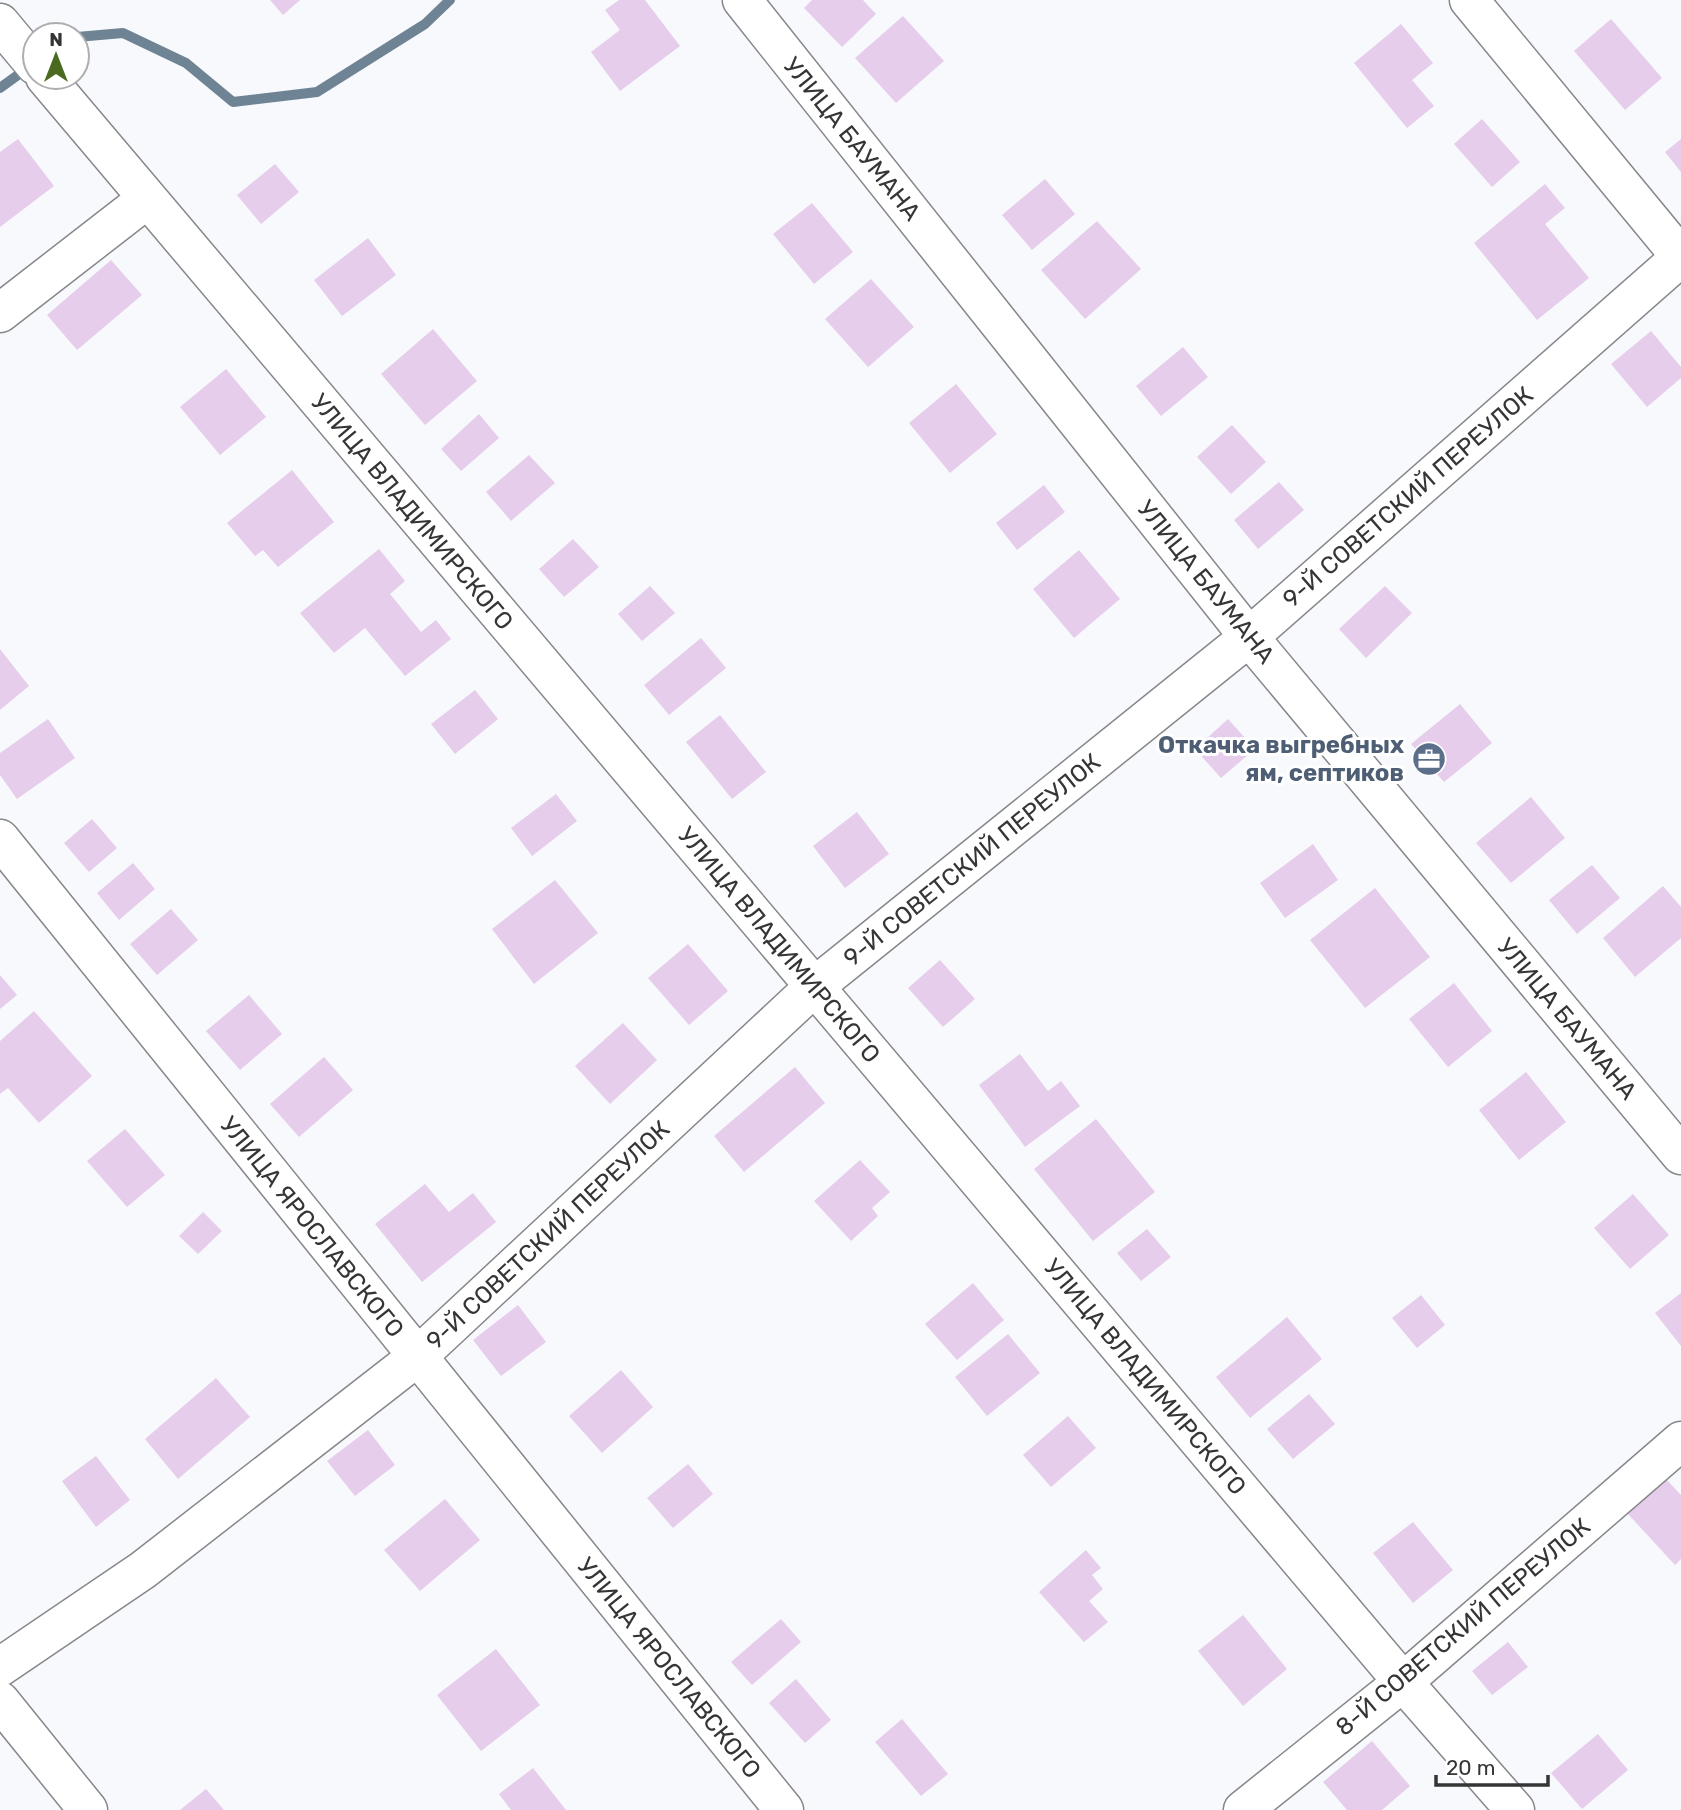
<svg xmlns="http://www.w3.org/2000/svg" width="1681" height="1810" font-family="Rubik,sans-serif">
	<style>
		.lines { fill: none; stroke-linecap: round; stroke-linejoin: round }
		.stream { stroke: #6e8394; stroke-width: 10 }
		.building { fill: #e6cdeb }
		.minor-casing { stroke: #86878a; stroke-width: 41 }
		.minor { stroke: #fff; stroke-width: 38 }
		.labels { text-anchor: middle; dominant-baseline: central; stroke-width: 6; stroke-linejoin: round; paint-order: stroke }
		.street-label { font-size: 24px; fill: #353536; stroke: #fff }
		.service-label { font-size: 24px; font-weight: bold; fill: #4e5e75; stroke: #fff; text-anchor: end }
	</style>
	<rect width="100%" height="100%" fill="#f8f9fc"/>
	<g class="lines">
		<path class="stream" d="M 77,37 L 123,33 L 186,63 L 233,102 L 317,92 L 425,24 L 450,0
			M 0,88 L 29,67"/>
	</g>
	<path class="building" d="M 270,0 L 300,0 L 283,15 Z
		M 619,0 L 645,0 L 680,46 L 620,91 L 591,52 L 620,30 L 605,10 Z
		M 812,0 L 863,0 L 876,14 L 842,47 L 804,8 Z
		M 903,16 L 944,61 L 896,103 L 855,58 Z
		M 1611,19 L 1662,78 L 1625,110 L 1574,51 Z
		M 1401,24 L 1433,63 L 1412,80 L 1434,106 L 1407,128 L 1354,63 Z
		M 1482,119 L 1520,162 L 1492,187 L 1454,144 Z
		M 18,139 L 54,186 L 0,227 L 0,152 Z
		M 1681,139 L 1681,172 L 1665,152 Z
		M 275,164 L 299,192 L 261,224 L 237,195 Z
		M 1045,179 L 1075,214 L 1032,250 L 1002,215 Z
		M 1545,184 L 1565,208 L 1545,224 L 1589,278 L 1537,320 L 1474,243 Z
		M 812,203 L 853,252 L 814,284 L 773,234 Z
		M 1097,221 L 1141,269 L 1085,319 L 1041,270 Z
		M 368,238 L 396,275 L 342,316 L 314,280 Z
		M 111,260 L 142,295 L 77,350 L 47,315 Z
		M 871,279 L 914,327 L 868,367 L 825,319 Z
		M 433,329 L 477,381 L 425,425 L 381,374 Z
		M 1651,331 L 1681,367 L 1681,378 L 1647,407 L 1611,364 Z
		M 1183,347 L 1208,377 L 1161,416 L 1136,386 Z
		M 226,369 L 266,417 L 220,455 L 180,407 Z
		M 956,384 L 997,434 L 950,473 L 909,423 Z
		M 479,414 L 499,438 L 461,471 L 441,449 Z
		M 1232,425 L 1266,462 L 1231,494 L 1197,457 Z
		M 529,455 L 555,483 L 511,521 L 486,492 Z
		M 292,470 L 334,522 L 278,567 L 263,550 L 255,556 L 227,523 Z
		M 1279,482 L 1304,510 L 1258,549 L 1234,520 Z
		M 1044,485 L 1065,512 L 1017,550 L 996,523 Z
		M 573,539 L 599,567 L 564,597 L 539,569 Z
		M 379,549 L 405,581 L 390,594 L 421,632 L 436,620 L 451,639 L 405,676 L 365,628 L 334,653 L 300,613 Z
		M 1079,550 L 1120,599 L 1074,638 L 1033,589 Z
		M 650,586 L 675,613 L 642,641 L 618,614 Z
		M 1385,586 L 1412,613 L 1366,658 L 1339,629 Z
		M 701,638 L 726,668 L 669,715 L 644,685 Z
		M 0,649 L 29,686 L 0,710 Z
		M 475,690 L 498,719 L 455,754 L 431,724 Z
		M 1460,704 L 1492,743 L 1444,782 L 1411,744 Z
		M 720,715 L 766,772 L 732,799 L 686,742 Z
		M 48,719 L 75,758 L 17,799 L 0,775 L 0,753 Z
		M 1228,719 L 1255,749 L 1221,778 L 1195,749 Z
		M 556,794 L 577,821 L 532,856 L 511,828 Z
		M 1531,797 L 1565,838 L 1511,883 L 1476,843 Z
		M 857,812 L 889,854 L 845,888 L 813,846 Z
		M 92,819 L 117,848 L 89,872 L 64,843 Z
		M 1313,844 L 1338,880 L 1285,918 L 1260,883 Z
		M 133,863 L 155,889 L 119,920 L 97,893 Z
		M 1592,865 L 1620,898 L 1577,934 L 1549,900 Z
		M 555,880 L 598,933 L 534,984 L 492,929 Z
		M 1663,886 L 1681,907 L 1681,938 L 1635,977 L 1603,938 Z
		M 1375,888 L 1430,957 L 1365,1008 L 1310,940 Z
		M 171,909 L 198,940 L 157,975 L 130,944 Z
		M 688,944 L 728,991 L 689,1025 L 648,978 Z
		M 940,960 L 975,999 L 943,1027 L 908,988 Z
		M 0,975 L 17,995 L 0,1009 Z
		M 1454,983 L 1492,1031 L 1448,1067 L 1409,1019 Z
		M 249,995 L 282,1034 L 240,1070 L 206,1031 Z
		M 34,1011 L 92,1076 L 39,1123 L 8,1088 L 0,1094 L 0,1041 Z
		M 623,1023 L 657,1060 L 610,1104 L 575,1066 Z
		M 1020,1054 L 1048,1091 L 1061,1081 L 1080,1106 L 1025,1147 L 979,1085 Z
		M 324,1057 L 353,1090 L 299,1137 L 270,1104 Z
		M 795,1067 L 825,1103 L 744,1172 L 714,1136 Z
		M 1526,1072 L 1566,1122 L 1519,1160 L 1479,1110 Z
		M 1096,1119 L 1155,1192 L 1093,1241 L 1034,1169 Z
		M 125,1129 L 165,1175 L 127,1207 L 87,1161 Z
		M 860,1160 L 890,1192 L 872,1208 L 878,1216 L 851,1241 L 814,1201 Z
		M 425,1184 L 449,1212 L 473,1193 L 496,1222 L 422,1282 L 375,1224 Z
		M 1633,1194 L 1669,1235 L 1630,1269 L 1594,1228 Z
		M 203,1212 L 222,1231 L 198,1254 L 179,1236 Z
		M 1147,1229 L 1171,1257 L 1141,1281 L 1117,1253 Z
		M 973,1283 L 1004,1320 L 957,1360 L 925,1324 Z
		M 1681,1293 L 1681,1346 L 1655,1313 Z
		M 1421,1295 L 1445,1325 L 1417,1348 L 1392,1318 Z
		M 518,1305 L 546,1342 L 501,1376 L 473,1340 Z
		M 1287,1317 L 1322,1359 L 1250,1418 L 1216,1377 Z
		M 1008,1334 L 1040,1373 L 987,1416 L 955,1377 Z
		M 621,1370 L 653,1407 L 602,1453 L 569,1416 Z
		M 216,1378 L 250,1417 L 178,1479 L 145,1439 Z
		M 1309,1394 L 1335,1424 L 1293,1459 L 1267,1429 Z
		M 1068,1416 L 1096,1448 L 1051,1487 L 1023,1455 Z
		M 368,1430 L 395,1465 L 355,1496 L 327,1461 Z
		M 96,1456 L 130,1500 L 96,1527 L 62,1481 Z
		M 688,1464 L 713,1494 L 673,1528 L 647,1498 Z
		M 1666,1479 L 1681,1495 L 1681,1559 L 1675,1565 L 1628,1514 Z
		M 445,1499 L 480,1540 L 420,1591 L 384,1550 Z
		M 1413,1522 L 1453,1570 L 1413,1603 L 1373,1553 Z
		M 1086,1550 L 1101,1568 L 1092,1575 L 1103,1589 L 1089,1601 L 1108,1622 L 1084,1642 L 1039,1592 Z
		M 1243,1615 L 1287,1669 L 1243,1706 L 1198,1651 Z
		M 781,1619 L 801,1642 L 752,1685 L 731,1662 Z
		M 1508,1642 L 1528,1667 L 1492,1695 L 1472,1671 Z
		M 496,1649 L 540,1705 L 481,1751 L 437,1695 Z
		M 796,1679 L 831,1720 L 805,1743 L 769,1703 Z
		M 902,1719 L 948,1774 L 921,1796 L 875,1742 Z
		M 1598,1734 L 1628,1770 L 1582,1809 L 1551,1773 Z
		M 1372,1741 L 1410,1786 L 1382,1810 L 1347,1810 L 1323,1782 Z
		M 533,1768 L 566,1810 L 511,1810 L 499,1794 Z
		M 206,1789 L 224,1810 L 180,1810 Z"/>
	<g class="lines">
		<g class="minor-casing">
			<path id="minor" d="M 742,0 L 1249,637 L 1681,1155
				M 1469,0 L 1681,257
				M 0,23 L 35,65
				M 45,77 L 1403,1682 L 1515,1810
				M 0,313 L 147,199
				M 0,839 L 784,1810
				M 0,1667 L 143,1570 L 417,1357 L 814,987 L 1249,637 L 1681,257
				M 0,1701 L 88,1810
				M 1243,1810 L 1403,1682 L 1681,1441"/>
		</g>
		<use href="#minor" class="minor"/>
	</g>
	<defs>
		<g id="office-disc" transform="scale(1.75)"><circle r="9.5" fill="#5c6f8a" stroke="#fff"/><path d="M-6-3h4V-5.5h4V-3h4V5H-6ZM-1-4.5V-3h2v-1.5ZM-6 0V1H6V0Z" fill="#fff"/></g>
	</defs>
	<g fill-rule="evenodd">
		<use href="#office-disc" x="1429" y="759"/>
	</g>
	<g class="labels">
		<g class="street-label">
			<text transform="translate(852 139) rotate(51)">УЛИЦА БАУМАНА</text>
			<text transform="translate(1408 497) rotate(-41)">9-Й СОВЕТСКИЙ ПЕРЕУЛОК</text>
			<text transform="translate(412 512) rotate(50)">УЛИЦА ВЛАДИМИРСКОГО</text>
			<text transform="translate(1206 582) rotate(51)">УЛИЦА БАУМАНА</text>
			<text transform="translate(972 860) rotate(-39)">9-Й СОВЕТСКИЙ ПЕРЕУЛОК</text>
			<text transform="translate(779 945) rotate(50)">УЛИЦА ВЛАДИМИРСКОГО</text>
			<text transform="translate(1567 1019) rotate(50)">УЛИЦА БАУМАНА</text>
			<text transform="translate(312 1227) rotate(51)">УЛИЦА ЯРОСЛАВСКОГО</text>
			<text transform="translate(548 1235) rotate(-43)">9-Й СОВЕТСКИЙ ПЕРЕУЛОК</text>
			<text transform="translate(1145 1377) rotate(50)">УЛИЦА ВЛАДИМИРСКОГО</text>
			<text transform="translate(1463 1627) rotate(-40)">8-Й СОВЕТСКИЙ ПЕРЕУЛОК</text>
			<text transform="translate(669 1668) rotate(51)">УЛИЦА ЯРОСЛАВСКОГО</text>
		</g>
		<g class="service-label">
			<text x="1404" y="745">Откачка выгребных<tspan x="1404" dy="28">ям, септиков</tspan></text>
		</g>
	</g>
	<g transform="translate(56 56)"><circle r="33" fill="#ffffff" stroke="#aeaeaf" stroke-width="2"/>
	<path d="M0-5L12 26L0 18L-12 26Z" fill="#4a6a20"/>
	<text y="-10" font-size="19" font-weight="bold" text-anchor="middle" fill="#353536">N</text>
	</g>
	<path d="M1436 1775v10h112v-10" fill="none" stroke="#353536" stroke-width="3.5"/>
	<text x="1446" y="1775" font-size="21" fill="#353536" stroke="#ffffff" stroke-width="5" paint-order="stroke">20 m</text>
</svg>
